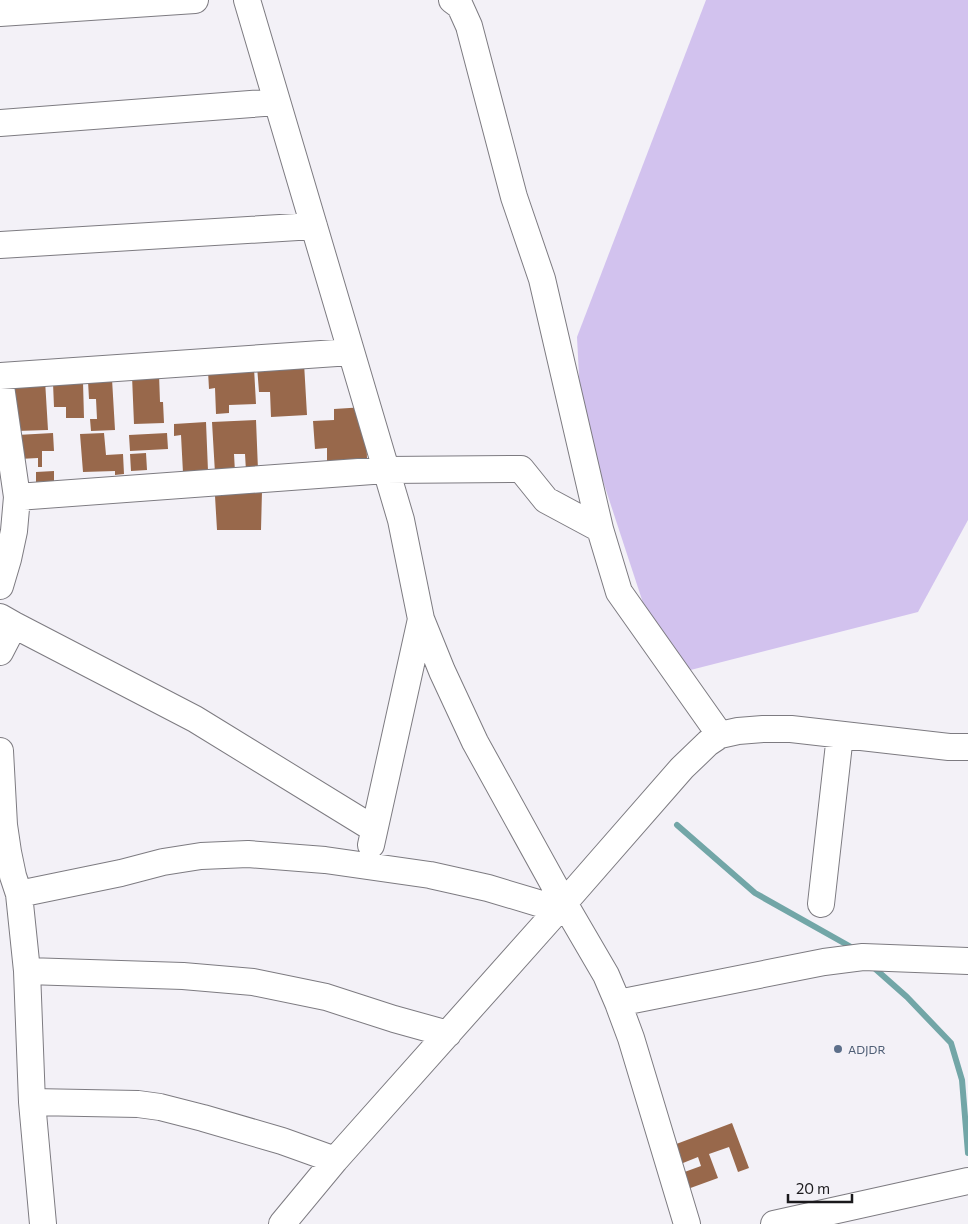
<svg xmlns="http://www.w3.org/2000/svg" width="968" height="1224" font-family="Commissioner,sans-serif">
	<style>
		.green { fill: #d2c2ee }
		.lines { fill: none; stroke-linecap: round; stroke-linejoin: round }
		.stream { stroke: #72a6a7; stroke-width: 6 }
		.building { fill: #98684b }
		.minor-casing { stroke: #7d7b81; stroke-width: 28 }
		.minor { stroke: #fff; stroke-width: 26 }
		.service-dot { fill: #5c6f8a; stroke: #f3f1f7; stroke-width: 2 }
		.labels { text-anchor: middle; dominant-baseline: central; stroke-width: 4.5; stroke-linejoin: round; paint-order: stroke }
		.service-label { font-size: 12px; fill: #4e5e75; stroke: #f3f1f7; text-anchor: start }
	</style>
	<rect width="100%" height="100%" fill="#f3f1f7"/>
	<path class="green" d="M 706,0 L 968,0 L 968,520 L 918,612 L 667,676 L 581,414 L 577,337 Z"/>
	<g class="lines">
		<path class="stream" d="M 677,825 L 755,893 L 851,947 L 855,951
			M 872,966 L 907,997 L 951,1043 L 962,1080 L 968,1153"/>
	</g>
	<path class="building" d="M 304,363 L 307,415 L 271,417 L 270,392 L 259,392 L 257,366 Z
		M 254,368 L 256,404 L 229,405 L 229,413 L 216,414 L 215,388 L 209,389 L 208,371 Z
		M 159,374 L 160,402 L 163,402 L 164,423 L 134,424 L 132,376 Z
		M 112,379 L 115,430 L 91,431 L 90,419 L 97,419 L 96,399 L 89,399 L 88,381 Z
		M 45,380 L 48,430 L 16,431 L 13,382 Z
		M 83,382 L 84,418 L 66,418 L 66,407 L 54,407 L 53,383 Z
		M 365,407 L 367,458 L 327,461 L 327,448 L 315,449 L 313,421 L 334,420 L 334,409 Z
		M 256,420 L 258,470 L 246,471 L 245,454 L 234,454 L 235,472 L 215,473 L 212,422 Z
		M 206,422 L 208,471 L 183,473 L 181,435 L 174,436 L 174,424 Z
		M 53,433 L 54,451 L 42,451 L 42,467 L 38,467 L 38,458 L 19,459 L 24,454 L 23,448 L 18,449 L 17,435 Z
		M 104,433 L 106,455 L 123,454 L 124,474 L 115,475 L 115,471 L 83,472 L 80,434 Z
		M 167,433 L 168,449 L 130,451 L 129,435 Z
		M 146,453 L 147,470 L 131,471 L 130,454 Z
		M 54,471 L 54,481 L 36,482 L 36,472 Z
		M 262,491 L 261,530 L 217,530 L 215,496 Z
		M 732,1123 L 749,1168 L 738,1172 L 729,1147 L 709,1154 L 718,1178 L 685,1190 L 679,1174 L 701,1166 L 698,1157 L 678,1165 L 671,1146 Z"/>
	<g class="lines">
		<g class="minor-casing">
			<path id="minor" d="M 247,0 L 401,520 L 421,619 L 442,671 L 475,742 L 564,903 L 606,975 L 618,1003 L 631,1038 L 687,1224
				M 452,0 L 460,6 L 469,26 L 514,197 L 542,279 L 600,529
				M 0,13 L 195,0
				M 0,123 L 277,102
				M 0,245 L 314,226
				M 0,376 L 351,352
				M 0,379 L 17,497 L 14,531 L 8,559 L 0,586
				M 17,497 L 386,470 L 521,469 L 546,500 L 600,529 L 619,592 L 720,735
				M 0,617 L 14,625 L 195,719 L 374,829
				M 0,652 L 14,625
				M 0,751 L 4,825 L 8,852 L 13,876 L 19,894 L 27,971 L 32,1102 L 43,1224
				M 371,845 L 421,619
				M 19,894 L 121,873 L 163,862 L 201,856 L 248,854 L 325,860 L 430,875 L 488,888 L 558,909
				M 821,904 L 840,735
				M 27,971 L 183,976 L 253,982 L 326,997 L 394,1019 L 448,1034
				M 618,1003 L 824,962 L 863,957 L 968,961
				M 32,1102 L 138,1104 L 160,1107 L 203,1118 L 282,1141 L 335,1160
				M 282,1224 L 335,1160 L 564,903 L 682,768 L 708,743 L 720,735 L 738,731 L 763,729 L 791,729 L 949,747 L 968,747
				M 774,1224 L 968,1181"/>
		</g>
		<use href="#minor" class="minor"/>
	</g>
	<circle class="service-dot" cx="838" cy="1049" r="5"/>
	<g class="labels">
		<g class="service-label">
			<text x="848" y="1049">ADJDR</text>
		</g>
	</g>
	<path d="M788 1194v8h64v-8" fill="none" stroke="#1a191c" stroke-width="2.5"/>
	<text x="796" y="1194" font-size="15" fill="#1a191c" stroke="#f3f1f7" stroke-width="4" paint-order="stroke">20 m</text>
</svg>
